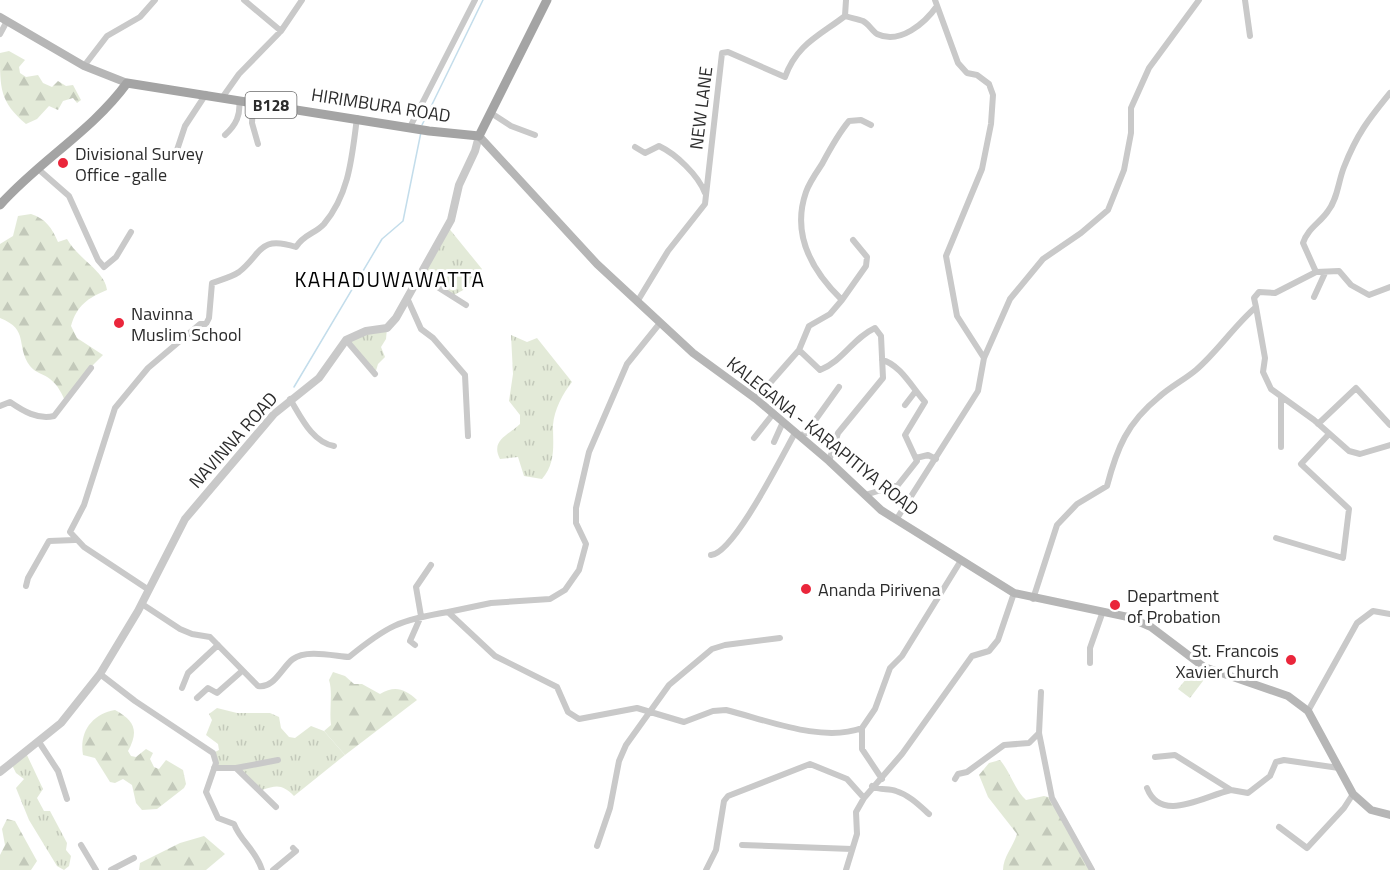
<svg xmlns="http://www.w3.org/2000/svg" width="1390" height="870" font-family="'Titillium Web',sans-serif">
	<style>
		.grass { fill: url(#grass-tufts) }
		.forest { fill: url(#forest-firs) }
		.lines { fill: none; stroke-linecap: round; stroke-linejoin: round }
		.stream { stroke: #c3ddeb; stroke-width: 1.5 }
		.minor { stroke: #c9c9c9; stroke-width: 6 }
		.tertiary { stroke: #c9c9c9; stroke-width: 8 }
		.secondary { stroke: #b6b6b6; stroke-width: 8 }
		.primary { stroke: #a4a4a4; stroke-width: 9 }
		.poi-dot { fill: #ea263b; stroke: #fff; stroke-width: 2 }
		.labels { text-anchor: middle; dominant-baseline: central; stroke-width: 6; stroke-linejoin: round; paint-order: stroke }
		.shield { fill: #fff; stroke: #6b6b6b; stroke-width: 1.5 }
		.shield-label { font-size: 16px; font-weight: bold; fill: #2c2c2c }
		.street-label { font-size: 18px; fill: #2c2c2c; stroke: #fff }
		.poi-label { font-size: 18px; fill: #2c2c2c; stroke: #fff; text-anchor: start }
		.quarter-label { font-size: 21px; letter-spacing: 1.5px; fill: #000; stroke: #fff }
	</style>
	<defs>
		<pattern id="grass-tufts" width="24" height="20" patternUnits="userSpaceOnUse" patternTransform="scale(1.5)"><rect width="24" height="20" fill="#e3ead8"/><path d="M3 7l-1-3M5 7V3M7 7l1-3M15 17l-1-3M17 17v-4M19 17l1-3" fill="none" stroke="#c3c9ba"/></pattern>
		<pattern id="forest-firs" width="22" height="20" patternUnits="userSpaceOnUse" patternTransform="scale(1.5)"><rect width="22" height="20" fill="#e3ead8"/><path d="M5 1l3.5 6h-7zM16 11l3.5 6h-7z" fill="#c3c9ba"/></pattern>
	</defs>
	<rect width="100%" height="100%" fill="#fff"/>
	<path class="grass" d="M 447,226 L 482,269 L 465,289 L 454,295 L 421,276 Z
		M 387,328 L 386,339 L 381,347 L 385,357 L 378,364 L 375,374 L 346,340 Z
		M 511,335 L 527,342 L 537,338 L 572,382 C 563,393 554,410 553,425 C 553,445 556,463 542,479 L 524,476 L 518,457 L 500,459 C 490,440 509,435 520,424 L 520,415 L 509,401 L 513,374 Z
		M 1195,668 L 1206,677 L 1190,698 L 1178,689 Z
		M 217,708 L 237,713 L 270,713 L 279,717 L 281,728 L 289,737 L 295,738 L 311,726 L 324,731 L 345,755 L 294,796 C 282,784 277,785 262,790 L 236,768 L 214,768 L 213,753 L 219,750 L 218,744 L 206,735 L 212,720 L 209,714 Z
		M 26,753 L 43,789 L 37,798 L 44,811 L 50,811 L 67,843 L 66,850 L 71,856 L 69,866 L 64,870 L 57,866 L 29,820 L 16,788 L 24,779 L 16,773 L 11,763 Z"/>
	<path class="forest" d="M 9,51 L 25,60 L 19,67 L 20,73 L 26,77 L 38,75 L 43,83 L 52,87 L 58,81 L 66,86 L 73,85 L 81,100 L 77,103 L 73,98 L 63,101 L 58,110 L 49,106 L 37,119 L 26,124 C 0,102 0,89 0,53 Z
		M 31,214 C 46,219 52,228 58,242 L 67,239 C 78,259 105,271 107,290 C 88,298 77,305 71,326 L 77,338 L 103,355 L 84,374 L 66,403 C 62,394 58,385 50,379 C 44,374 35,373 30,366 C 15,345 30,330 0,318 L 0,244 L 13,236 L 18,216 Z
		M 333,672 L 345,676 L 354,684 L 362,684 L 380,694 C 395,685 405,689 417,700 L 345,755 L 324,731 L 331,725 C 329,710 333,692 329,680 Z
		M 115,710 C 135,721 139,731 128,751 L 131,756 L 136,757 L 146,749 L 153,753 L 150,759 L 154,767 L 159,769 L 166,760 L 183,770 L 186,784 L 184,788 L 157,809 L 142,810 L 136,803 L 132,785 L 123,779 L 115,783 L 110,782 L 95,758 L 83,755 C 79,732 92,714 115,710 Z
		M 1000,760 C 1011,773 1014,789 1026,800 L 1044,796 L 1052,798 L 1092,870 L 1003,870 C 1003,857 1013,847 1017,834 L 988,797 L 979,775 L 989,763 Z
		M 7,819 L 15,821 L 37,861 L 31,870 L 0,870 L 0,855 L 5,845 L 2,829 Z
		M 204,836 L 225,854 L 206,870 L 139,870 L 140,863 L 180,843 Z"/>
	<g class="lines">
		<path class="stream" d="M 422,125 L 483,0
			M 294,387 L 382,239 L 403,221 L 421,132"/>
		<path class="minor" d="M 244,0 L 281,31
			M 935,0 L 958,63 L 967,73 L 977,75 L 989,84 L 993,95 L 991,124 L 982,169 L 946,256 L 957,316 L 984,358
			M 1245,0 L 1250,36
			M 845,16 L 846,0
			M 0,34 L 7,21
			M 84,66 L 107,36 L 140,17 L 155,0
			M 222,98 L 239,74 L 281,31 L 302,0
			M 253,102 L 252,123 L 258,144
			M 491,113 L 511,126 L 535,135
			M 410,127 L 475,0
			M 225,135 C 236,125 241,115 239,100
			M 635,147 L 645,153 L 659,146 C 676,154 698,175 705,193
			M 176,153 L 185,126 L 206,94
			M 37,168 L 69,196 L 98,260 L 104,267 L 116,257 L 131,232
			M 1316,272 L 1339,271 L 1351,285 L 1369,295 L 1390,287
			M 420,276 L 466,305
			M 1314,297 L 1325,273
			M 408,300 L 421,329 L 433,338 L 465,375 L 468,436
			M 842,300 L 866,266 L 867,257 L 853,240
			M 637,302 L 668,251 L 705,204 L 722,53 L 728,52 L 785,77 C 797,44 819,36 845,16 C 851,18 858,19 863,21 C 869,24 872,31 877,34 C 900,45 925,23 937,6
			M 1256,307 L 1265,358 L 1263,372 L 1271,389 L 1314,420 L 1349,451 L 1360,454 L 1390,445
			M 346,340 L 375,374
			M 290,399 C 301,417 312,442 334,446
			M 756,399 L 799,350
			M 905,405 L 915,392
			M 0,406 L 10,402 C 23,411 38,420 54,416 L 91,368
			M 1318,424 L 1356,388 L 1390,425
			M 799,436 L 806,433 L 839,387
			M 754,438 L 773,414
			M 774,442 L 783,422
			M 1281,447 L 1281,397
			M 916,458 L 928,455 L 936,459
			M 829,461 L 838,433 L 883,378 L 881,336 L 875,328 C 853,338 843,361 820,370 L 799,350 L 809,326 L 830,314 L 842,300 C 812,271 791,235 806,192 C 809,183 816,173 822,164 C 830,149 838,134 849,121 L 861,120 L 871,125
			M 865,495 L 898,485 L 917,461 L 905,435 L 925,402 C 913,389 900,364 882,360
			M 896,520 L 978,391 L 984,358 L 1010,299 L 1043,259 L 1081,233 L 1108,210 L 1124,170 L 1131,133 L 1131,108 L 1149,68 L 1199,0
			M 1276,538 L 1343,558 L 1349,509 L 1301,464 L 1329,434
			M 711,555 C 734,553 782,456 795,433
			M 26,586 L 28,578 L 49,541 L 75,540
			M 149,590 L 84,547 L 70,532 L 84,505 L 115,408 L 148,368 L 200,324 L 206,324 L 209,318 L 212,283 C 220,280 232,277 239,272 C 262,254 258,235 296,247 C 304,234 315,234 324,224 C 350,193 352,155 357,118
			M 1033,599 L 1057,525 L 1077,504 L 1107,486 C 1117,448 1127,423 1159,397 C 1170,387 1184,380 1196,370 C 1218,351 1234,326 1256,307 L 1254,298 L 1259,292 L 1275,293 L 1316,272 L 1303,243 C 1308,228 1320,223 1328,211 C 1338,198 1338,182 1344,167 C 1357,134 1368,120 1390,93
			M 142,604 L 180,629 L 192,634 L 210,637 L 258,686 C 274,689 282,667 293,659 C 306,649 334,656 349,657 C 387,626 399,620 448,612 L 495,656 L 557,687 L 568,712 L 579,719 L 637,708 L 684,722 L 713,711 L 726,710 C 767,720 822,743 862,728
			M 448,612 L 491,603 L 550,599 L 565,590 L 579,570 L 586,544 L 576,523 L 576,508 L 589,452 L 627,364 L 660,323
			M 415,645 L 410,641 L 421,616 L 416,587 L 431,565
			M 1090,663 L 1090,648 L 1103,611
			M 100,674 L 135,701 L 213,753 L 216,763 L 206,792 L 218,818 L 234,824 C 241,842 256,850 262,870
			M 182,688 L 188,673 L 218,645
			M 1041,692 L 1039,733 L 1052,798 L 1092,870
			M 197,698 L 208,688 L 217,693 L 242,671
			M 1308,711 L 1357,623 L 1373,611 L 1390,614
			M 39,742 L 58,771 L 67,799
			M 1155,757 L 1175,755 L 1231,790 L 1248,793 L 1270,776 L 1276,762 L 1284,760 L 1339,768
			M 214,768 L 236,768 L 276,807
			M 236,768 L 278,760
			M 882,779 L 862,749 L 862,728 L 875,709 L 890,668 L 902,656 L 960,562
			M 955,779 L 958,774 L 967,772 L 1004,745 L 1029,743 L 1039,733
			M 872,786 C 880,791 888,788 896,791 C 909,795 919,805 929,814
			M 1147,788 C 1161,824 1204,796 1231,790
			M 1279,827 L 1307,848 L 1344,808 L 1353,794
			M 81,845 L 96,870
			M 742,845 L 852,849
			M 597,846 L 610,808 L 619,761 L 626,745 L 669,685 L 712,649 L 725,645 L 780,638
			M 111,870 L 134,858
			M 273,870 L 296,851 L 293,848
			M 706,870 L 716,850 L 724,801 L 728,796 L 810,764 L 847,779 L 864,798
			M 846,870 L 857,834 L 856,812 L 864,798 L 902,754 L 972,656 L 989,651 L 998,640 L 1014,593"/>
		<path class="tertiary" d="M 0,772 L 61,723 L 100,674 L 138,611 L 185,519 L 274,414 L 319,378 L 346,340 L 366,331 L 387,328 L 396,318 L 451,220 L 459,185 L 475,151 L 479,136"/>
		<path class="secondary" d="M 0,17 L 84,66 L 127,83
			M 479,136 L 597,264 L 693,353 L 756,399 L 829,461 L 881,510 L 1014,593 L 1128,617 L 1151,627 L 1204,667 L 1288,696 L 1308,711 L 1353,794 L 1371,810 L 1390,815"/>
		<path class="primary" d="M 0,205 C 39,161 92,131 127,83 L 429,131 L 479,136 L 547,0"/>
	</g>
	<g class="poi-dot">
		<circle cx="63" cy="163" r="6"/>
		<circle cx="119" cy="323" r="6"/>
		<circle cx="806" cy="589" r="6"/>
		<circle cx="1115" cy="605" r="6"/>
		<circle cx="1291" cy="660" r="6"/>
	</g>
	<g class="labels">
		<rect class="shield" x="245.5" y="92" width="51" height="26" rx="4.5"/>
		<g class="shield-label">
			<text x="271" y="105">B128</text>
		</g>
		<g class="street-label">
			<text transform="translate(381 105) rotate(9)">HIRIMBURA ROAD</text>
			<text transform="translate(701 108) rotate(-83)">NEW LANE</text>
			<text transform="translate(823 436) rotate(39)">KALEGANA - KARAPITIYA ROAD</text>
			<text transform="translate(233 440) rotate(-48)">NAVINNA ROAD</text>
		</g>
		<g class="poi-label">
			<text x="75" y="153">Divisional Survey<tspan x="75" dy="21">Office -galle</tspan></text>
			<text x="131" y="313">Navinna<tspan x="131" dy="21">Muslim School</tspan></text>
			<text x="818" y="589">Ananda Pirivena</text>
			<text x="1127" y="595">Department<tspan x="1127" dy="21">of Probation</tspan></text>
			<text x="1279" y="650" text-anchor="end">St. Francois<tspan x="1279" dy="21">Xavier Church</tspan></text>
		</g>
		<g class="quarter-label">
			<text x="390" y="279">KAHADUWAWATTA</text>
		</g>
	</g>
</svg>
